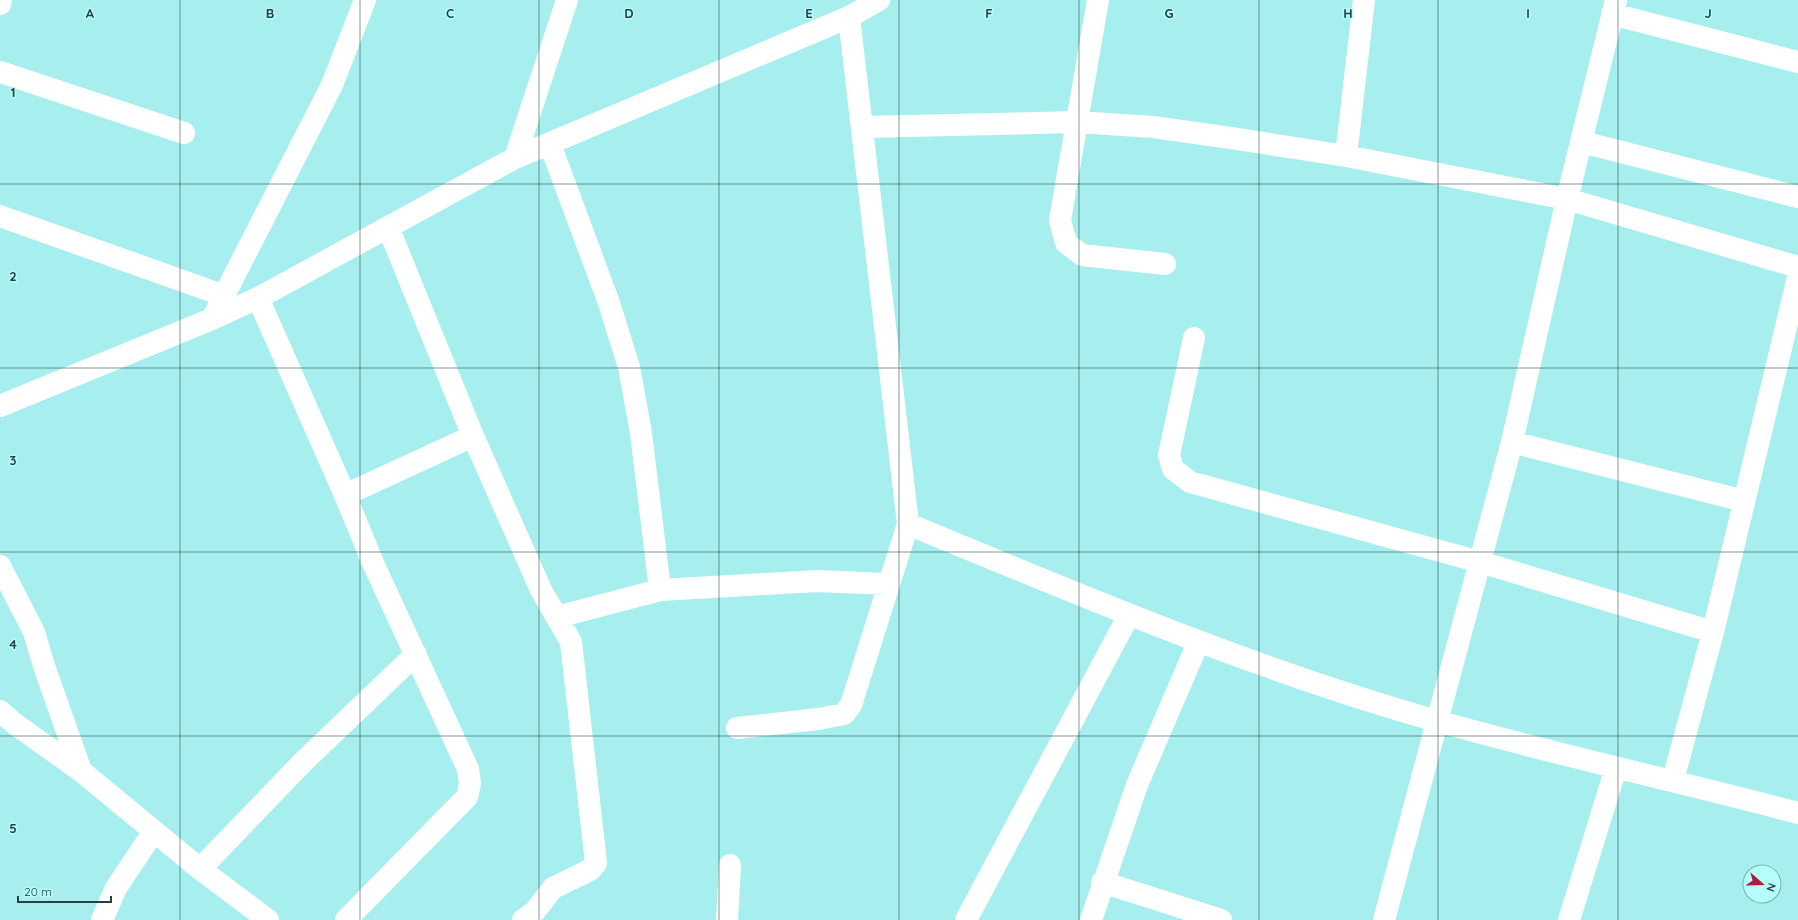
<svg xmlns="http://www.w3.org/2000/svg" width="1798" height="920" font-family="Quicksand,sans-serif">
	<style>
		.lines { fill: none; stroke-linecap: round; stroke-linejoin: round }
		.minor { stroke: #fff; stroke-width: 22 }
		.grid { fill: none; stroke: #244241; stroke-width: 1; stroke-opacity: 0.55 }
		.grid-label { font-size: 13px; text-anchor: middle; font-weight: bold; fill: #244241; stroke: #b4fdfb; stroke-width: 3; stroke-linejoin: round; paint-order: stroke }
	</style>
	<rect width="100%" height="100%" fill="#a7efee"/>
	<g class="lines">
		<path class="minor" d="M 1098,0 L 1060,220 L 1066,243 L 1082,255 L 1165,264
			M 0,4 L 1,0
			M 1612,14 L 1798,62
			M 849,17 L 908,524 C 1082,596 1256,670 1437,721 C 1557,755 1678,781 1798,813
			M 0,72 L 184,133
			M 863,127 L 1077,122 L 1153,127 L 1231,138 L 1346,156 L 1567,199 L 1798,267
			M 1582,142 L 1798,197
			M 550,144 L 609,303 L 629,367 L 641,433 L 660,590
			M 1346,156 L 1364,0
			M 515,158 L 567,0
			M 0,216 L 225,296
			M 388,227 L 473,436 L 541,590 L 571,642 L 596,863 L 590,870 L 553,888 L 535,911 L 523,920
			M 258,298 L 345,495 L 373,563 L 468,769 L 470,784 L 467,797 L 346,920
			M 212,319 L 332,85 L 365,0
			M 1194,338 L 1169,455 L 1173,469 L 1190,482 L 1480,562 L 1713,632
			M 0,406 L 212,319 L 258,298 L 515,158 L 849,17 L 879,0
			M 1512,442 L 1744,501
			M 345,495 L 473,436
			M 0,566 L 34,632 L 44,666 L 81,771 L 200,869 L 268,920
			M 557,617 L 660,590 L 817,581 L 888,584
			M 0,711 L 15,724 L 81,771
			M 737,728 L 818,719 L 844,714 L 851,705 L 908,524
			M 1673,780 L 1713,632 L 1798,277
			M 200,869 L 301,764 L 416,654
			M 1102,882 L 1221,920
			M 102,920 L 116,888 L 154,831
			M 727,920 L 730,865
			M 966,920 L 1129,615
			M 1091,920 L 1137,785 L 1198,643
			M 1384,920 L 1512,442 L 1567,199 L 1616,0
			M 1569,920 L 1616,768"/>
	</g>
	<path class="grid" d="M 180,0 L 180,920M 360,0 L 360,920M 539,0 L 539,920M 719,0 L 719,920M 899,0 L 899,920M 1079,0 L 1079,920M 1259,0 L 1259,920M 1438,0 L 1438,920M 1618,0 L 1618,920M 0,184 L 1798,184M 0,368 L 1798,368M 0,552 L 1798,552M 0,736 L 1798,736"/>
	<g class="grid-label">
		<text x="90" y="18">A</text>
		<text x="270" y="18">B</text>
		<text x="450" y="18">C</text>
		<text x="629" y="18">D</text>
		<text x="809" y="18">E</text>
		<text x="989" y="18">F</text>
		<text x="1169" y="18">G</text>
		<text x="1348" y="18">H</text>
		<text x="1528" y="18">I</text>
		<text x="1708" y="18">J</text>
		<text x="13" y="97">1</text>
		<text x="13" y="281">2</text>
		<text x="13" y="465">3</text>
		<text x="13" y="649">4</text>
		<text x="13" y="833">5</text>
	</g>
	<g transform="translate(1762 884) rotate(110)"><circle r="19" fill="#b4fdfb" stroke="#7ab2b1"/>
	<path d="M0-3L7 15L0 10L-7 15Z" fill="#ae1a3e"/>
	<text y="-6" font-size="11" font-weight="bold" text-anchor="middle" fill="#244241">N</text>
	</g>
	<path d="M18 896v6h93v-6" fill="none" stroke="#244241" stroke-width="2"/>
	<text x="24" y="896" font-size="12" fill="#244241" stroke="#b4fdfb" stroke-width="3" paint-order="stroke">20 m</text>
</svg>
